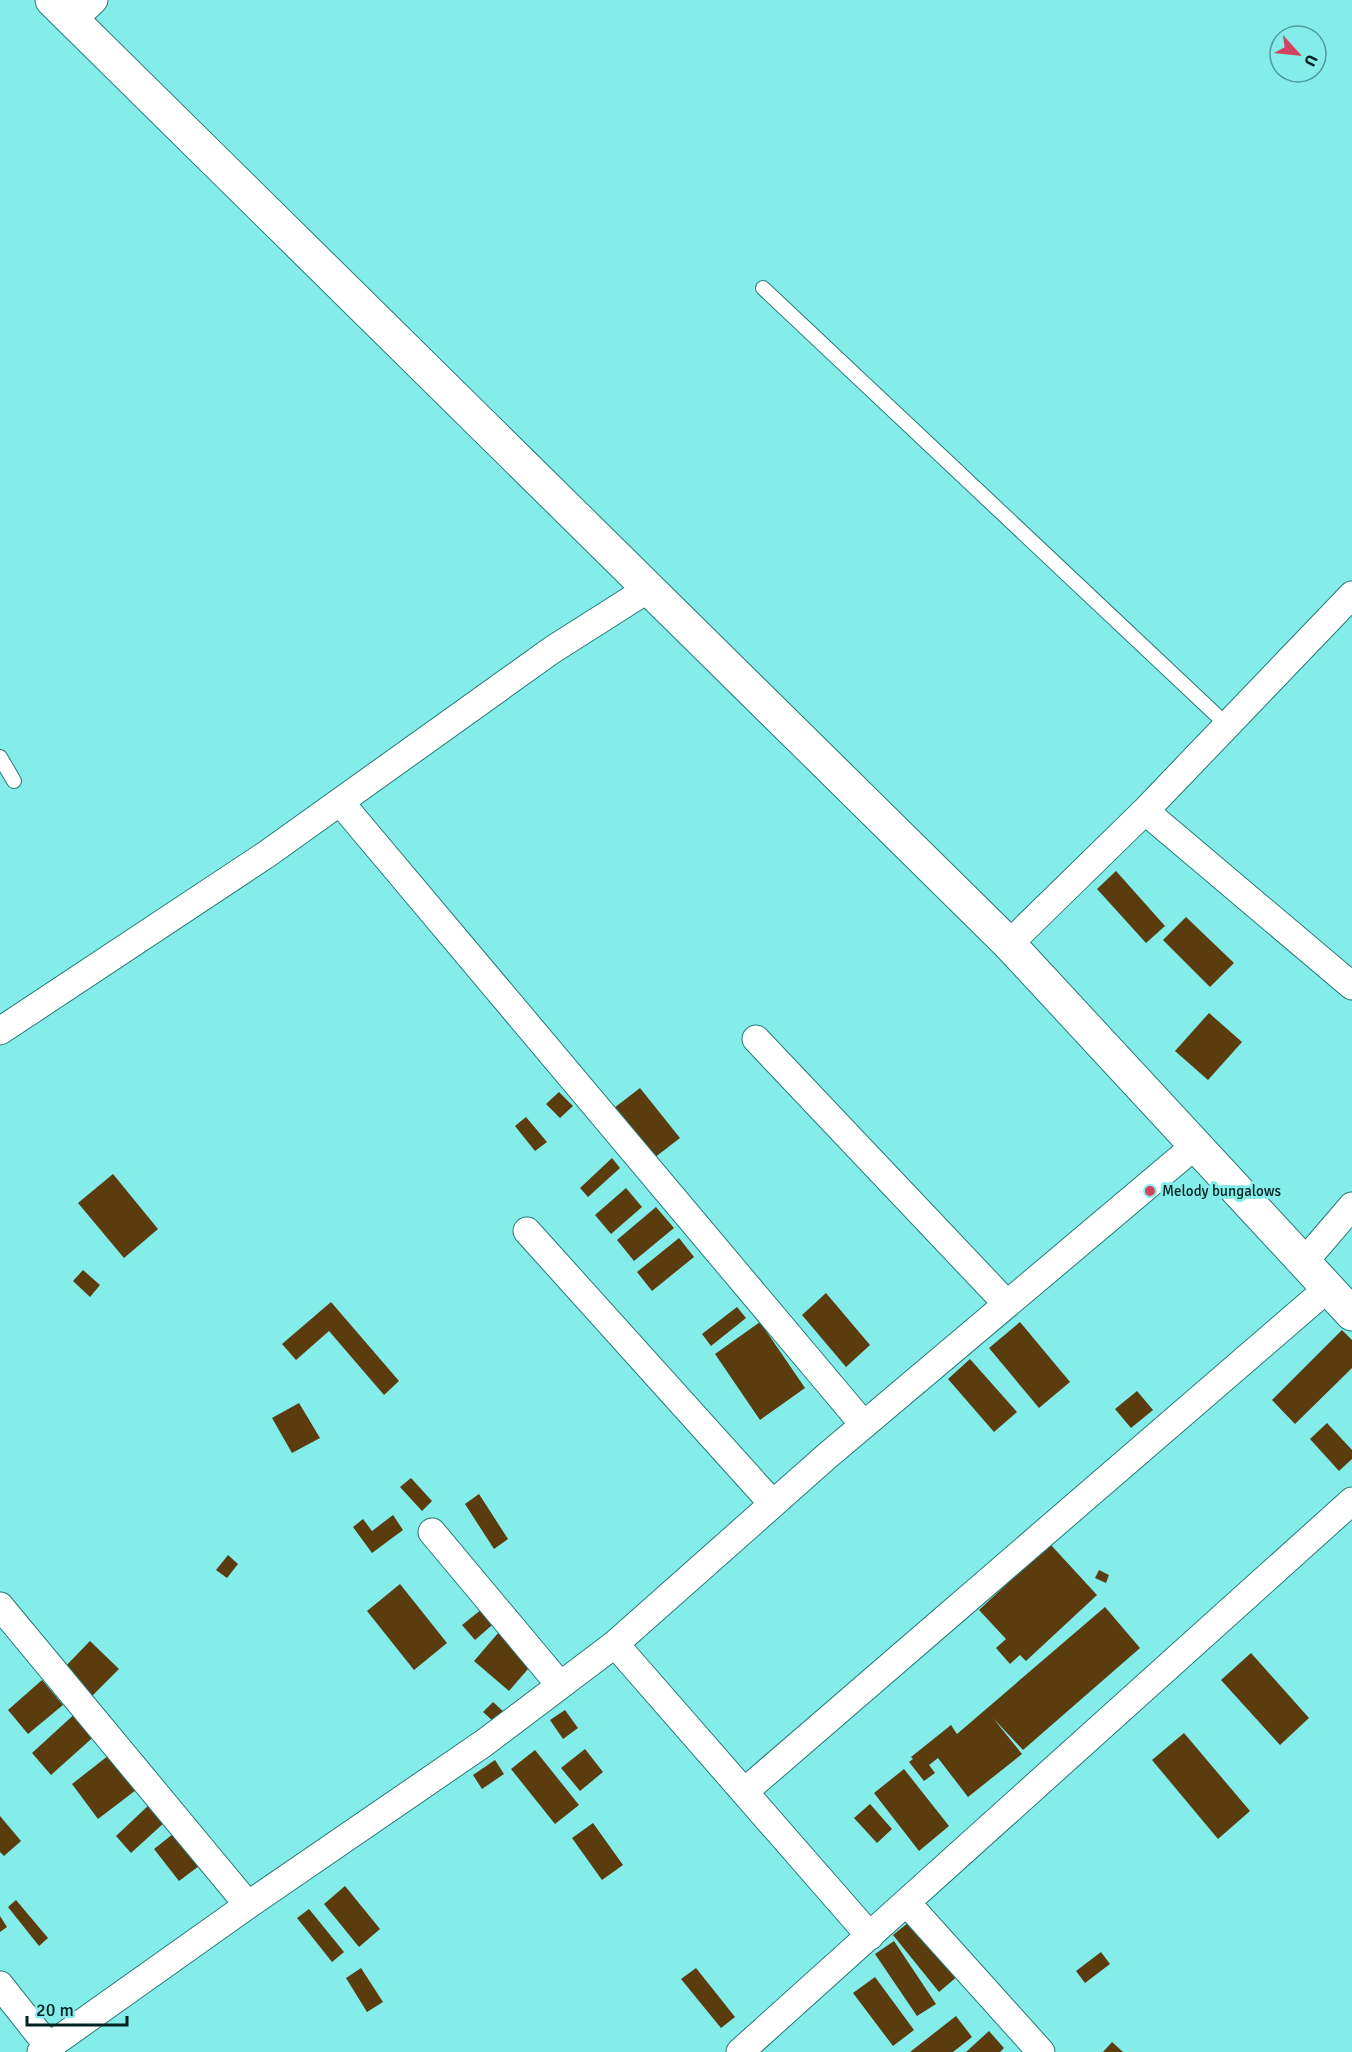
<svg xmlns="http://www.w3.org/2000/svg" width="1352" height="2052" font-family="Signika,sans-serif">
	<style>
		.building { fill: #5b3c0e }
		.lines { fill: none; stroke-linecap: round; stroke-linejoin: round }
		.lane-casing { stroke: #267a78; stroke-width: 16 }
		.street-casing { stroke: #267a78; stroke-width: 29 }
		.secondary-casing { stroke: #267a78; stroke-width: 35 }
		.lane { stroke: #fff; stroke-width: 14 }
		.street { stroke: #fff; stroke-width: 27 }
		.secondary { stroke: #fff; stroke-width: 33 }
		.poi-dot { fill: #d34361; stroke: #84edea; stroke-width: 2 }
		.labels { text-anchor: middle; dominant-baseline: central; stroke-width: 6; stroke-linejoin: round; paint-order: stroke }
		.poi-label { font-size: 15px; fill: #002221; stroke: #84edea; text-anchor: start }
	</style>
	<rect width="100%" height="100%" fill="#84edea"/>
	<path class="building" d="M 1116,871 L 1165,926 L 1146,943 L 1097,889 Z
		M 1186,917 L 1234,963 L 1210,987 L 1163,940 Z
		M 1209,1013 L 1242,1042 L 1208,1080 L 1175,1051 Z
		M 640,1088 L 680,1138 L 654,1158 L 614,1108 Z
		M 559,1092 L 573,1106 L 560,1118 L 546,1104 Z
		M 526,1117 L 547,1142 L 535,1151 L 515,1126 Z
		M 612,1158 L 620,1168 L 588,1197 L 580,1188 Z
		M 113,1174 L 158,1229 L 124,1258 L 78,1203 Z
		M 626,1188 L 642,1207 L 611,1234 L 595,1215 Z
		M 656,1207 L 674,1228 L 634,1261 L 617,1240 Z
		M 679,1238 L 694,1257 L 652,1291 L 637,1272 Z
		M 83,1270 L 100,1285 L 90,1297 L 73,1281 Z
		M 826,1293 L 870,1345 L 846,1367 L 802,1315 Z
		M 331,1302 L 399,1381 L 384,1395 L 329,1331 L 296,1360 L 282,1344 Z
		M 737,1307 L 746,1318 L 711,1346 L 702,1334 Z
		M 760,1322 L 805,1388 L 760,1420 L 715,1354 Z
		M 1020,1322 L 1070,1382 L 1039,1408 L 989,1348 Z
		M 1342,1330 L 1352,1340 L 1352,1368 L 1295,1424 L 1272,1400 Z
		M 970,1359 L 1017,1412 L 994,1432 L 948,1379 Z
		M 1137,1391 L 1153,1410 L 1131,1428 L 1115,1409 Z
		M 299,1403 L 320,1438 L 292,1453 L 272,1418 Z
		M 1327,1423 L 1352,1450 L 1352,1459 L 1339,1471 L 1310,1439 Z
		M 411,1478 L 432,1501 L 422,1511 L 400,1487 Z
		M 479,1494 L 508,1539 L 494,1549 L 465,1504 Z
		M 393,1515 L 403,1530 L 372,1553 L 353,1527 L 363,1519 L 372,1531 Z
		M 1050,1544 L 1097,1595 L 1026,1661 L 1020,1655 L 1010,1664 L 996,1648 L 1006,1639 L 979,1610 Z
		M 228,1555 L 238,1564 L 227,1578 L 216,1570 Z
		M 1099,1570 L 1109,1575 L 1106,1583 L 1095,1578 Z
		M 400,1584 L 447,1643 L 414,1670 L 367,1611 Z
		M 487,1605 L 499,1619 L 475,1640 L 462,1625 Z
		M 1105,1607 L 1140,1648 L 1023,1750 L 993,1718 L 1022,1754 L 968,1797 L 938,1758 L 929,1765 L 935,1773 L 924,1781 L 909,1762 L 913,1759 L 911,1757 L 951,1725 L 957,1734 Z
		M 499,1632 L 534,1662 L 509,1691 L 474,1661 Z
		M 90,1641 L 119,1669 L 91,1697 L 63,1669 Z
		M 1251,1653 L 1309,1718 L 1280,1745 L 1221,1680 Z
		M 42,1680 L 63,1705 L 28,1734 L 8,1710 Z
		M 493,1702 L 504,1712 L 494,1722 L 483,1712 Z
		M 79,1710 L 99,1732 L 51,1775 L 32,1753 Z
		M 565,1710 L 578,1728 L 563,1739 L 550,1720 Z
		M 1184,1733 L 1250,1811 L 1218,1839 L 1152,1760 Z
		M 585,1749 L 603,1772 L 580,1791 L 561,1768 Z
		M 535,1750 L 579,1805 L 555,1824 L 511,1769 Z
		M 113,1752 L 140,1787 L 98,1819 L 72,1784 Z
		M 495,1760 L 504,1774 L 482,1789 L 473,1775 Z
		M 904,1769 L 949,1826 L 919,1851 L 874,1793 Z
		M 150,1804 L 165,1822 L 131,1853 L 116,1836 Z
		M 870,1804 L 892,1829 L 877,1843 L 854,1818 Z
		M 0,1816 L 21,1841 L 4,1856 L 0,1852 Z
		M 593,1823 L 623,1865 L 602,1880 L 572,1838 Z
		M 178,1830 L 203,1863 L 179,1881 L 154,1849 Z
		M 345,1886 L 380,1929 L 359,1947 L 324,1904 Z
		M 16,1900 L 48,1938 L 39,1946 L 8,1907 Z
		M 309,1909 L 344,1952 L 332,1962 L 297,1918 Z
		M 0,1916 L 7,1927 L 0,1932 Z
		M 914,1918 L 959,1975 L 939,1992 L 893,1935 Z
		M 894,1941 L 936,2004 L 917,2016 L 875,1954 Z
		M 1101,1952 L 1110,1964 L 1085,1983 L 1076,1971 Z
		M 361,1968 L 383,2002 L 367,2012 L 346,1978 Z
		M 696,1968 L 735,2017 L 721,2028 L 681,1979 Z
		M 875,1977 L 914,2030 L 893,2046 L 853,1993 Z
		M 956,2016 L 972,2037 L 953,2052 L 910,2052 Z
		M 989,2031 L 1004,2048 L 1000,2052 L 966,2052 Z
		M 1112,2042 L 1123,2052 L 1103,2052 Z"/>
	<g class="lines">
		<g class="lane-casing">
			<path id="lane" d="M 763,288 L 1228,726
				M 0,757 L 14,781"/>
		</g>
		<g class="street-casing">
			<path id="street" d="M 73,20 L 94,0
				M 340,802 L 864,1425
				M 1145,811 L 1352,986
				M 1009,944 L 1145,811 L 1352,595
				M 0,1031 L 267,854 L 552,650 L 648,589
				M 756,1039 L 1007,1304
				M 527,1231 L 773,1504
				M 1304,1262 L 1352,1206
				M 432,1532 L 560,1685
				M 0,1606 L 248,1905
				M 615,1644 L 870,1936
				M 744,1792 L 1328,1288
				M 907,1903 L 1041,2052
				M 0,1985 L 49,2047
				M 41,2052 L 248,1905 L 484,1743 L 615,1644 L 827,1456 L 1197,1144
				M 740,2052 L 1352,1501"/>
		</g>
		<g class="secondary-casing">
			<path id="secondary" d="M 52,0 L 1009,944 L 1352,1314"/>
		</g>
		<use href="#lane" class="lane"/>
		<use href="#street" class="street"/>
		<use href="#secondary" class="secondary"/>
	</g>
	<circle class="poi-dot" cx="1150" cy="1191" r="6"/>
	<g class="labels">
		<g class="poi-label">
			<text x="1162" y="1191">Melody bungalows</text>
		</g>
	</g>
	<g transform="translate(1298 54) rotate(117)"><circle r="28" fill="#84edea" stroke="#4f9c9a" stroke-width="1.5"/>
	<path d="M0-4.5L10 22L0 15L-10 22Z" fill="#d34361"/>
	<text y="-9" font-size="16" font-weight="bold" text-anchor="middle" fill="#002221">U</text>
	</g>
	<path d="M27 2016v9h100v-9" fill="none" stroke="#002221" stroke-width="3"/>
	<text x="36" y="2016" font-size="18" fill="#002221" stroke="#84edea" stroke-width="4.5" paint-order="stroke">20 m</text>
</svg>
